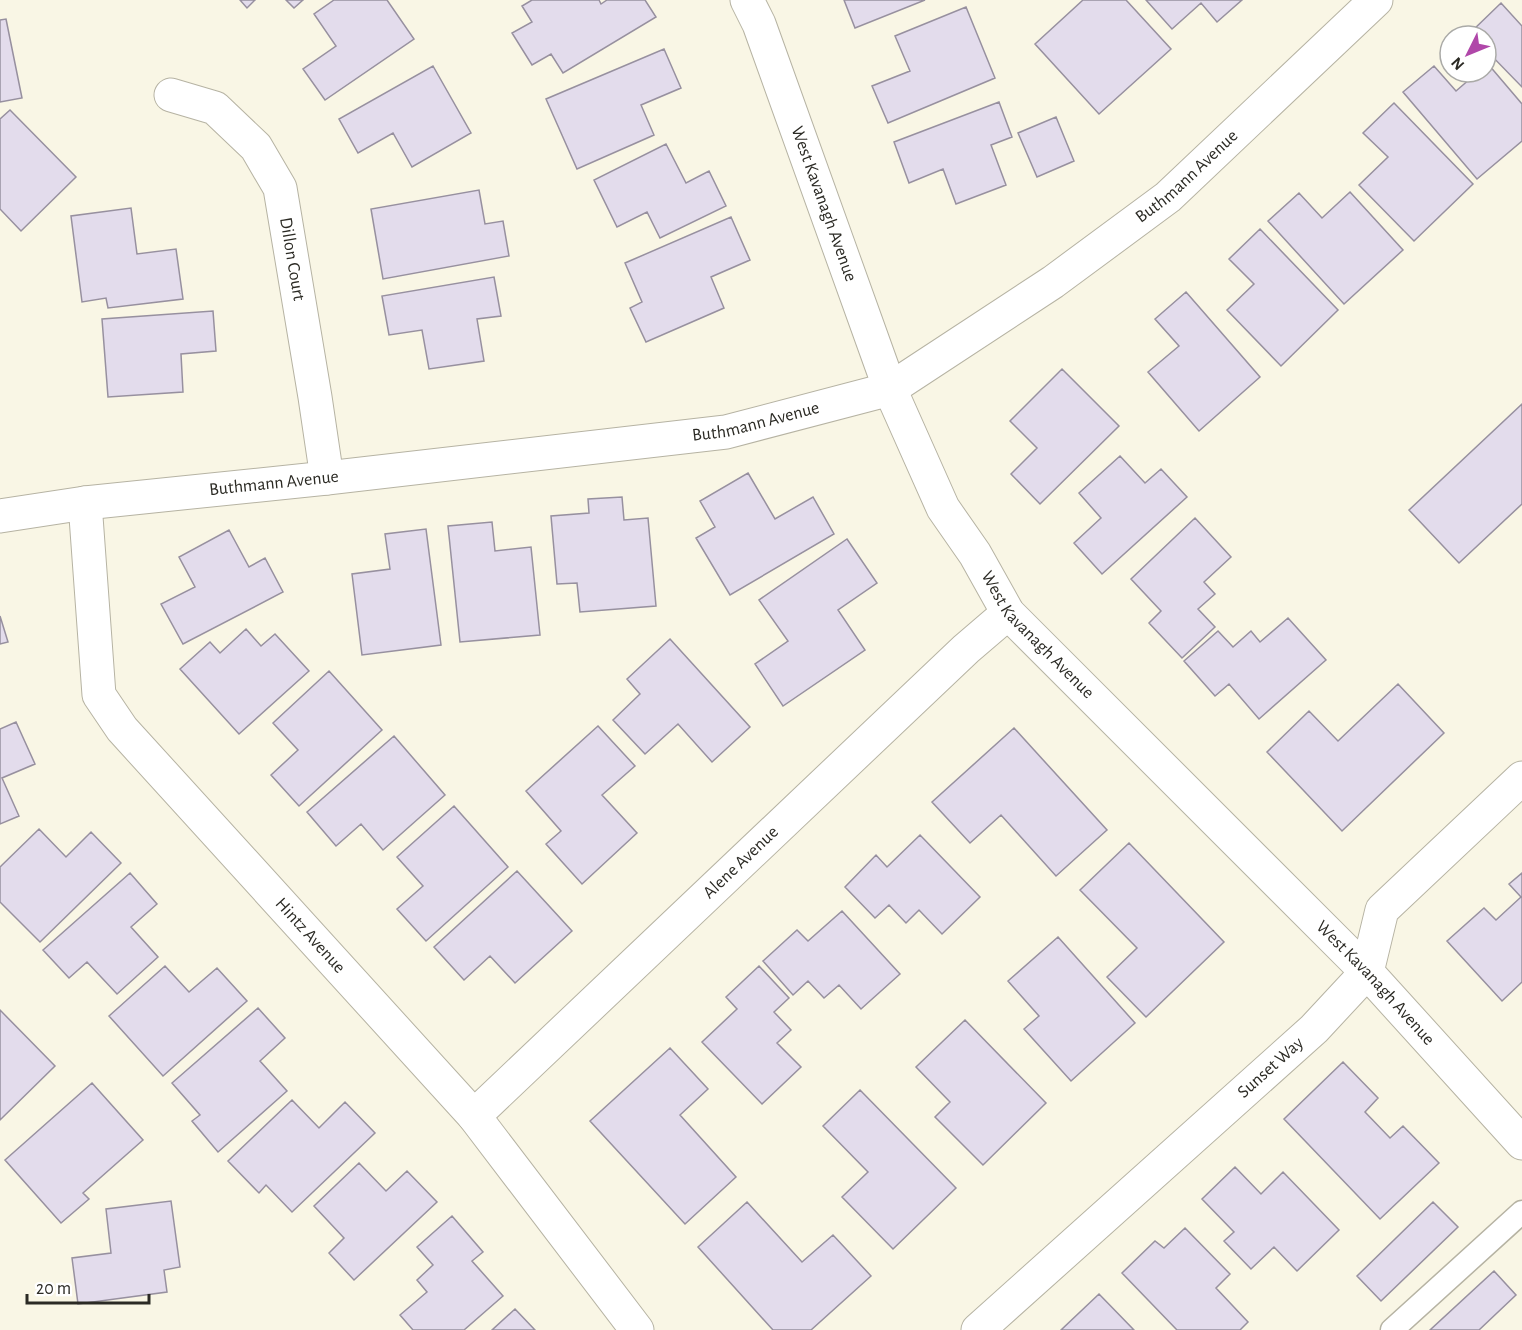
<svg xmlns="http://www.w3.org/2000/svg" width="1522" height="1330" font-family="'Alegreya Sans',sans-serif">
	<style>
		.building { fill: #e3dcec; stroke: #97909f; stroke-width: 1.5 }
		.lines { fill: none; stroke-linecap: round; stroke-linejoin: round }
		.lane-casing { stroke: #b6b3a3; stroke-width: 25 }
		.street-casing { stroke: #b6b3a3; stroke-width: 35 }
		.lane { stroke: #fff; stroke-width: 22 }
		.street { stroke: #fff; stroke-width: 33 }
		.labels { text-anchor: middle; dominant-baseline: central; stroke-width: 6; stroke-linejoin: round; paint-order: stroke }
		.street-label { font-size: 18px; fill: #2b2a24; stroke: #fff }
	</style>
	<rect width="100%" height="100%" fill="#f9f6e5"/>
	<path class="building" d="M 240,0 L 255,0 L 247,8 Z
		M 286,0 L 303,0 L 294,8 Z
		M 334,0 L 387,0 L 414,39 L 325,100 L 303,69 L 336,46 L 314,14 Z
		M 532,0 L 599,0 L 601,4 L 607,0 L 645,0 L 656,17 L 563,73 L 551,54 L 532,65 L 512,33 L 532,22 L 522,6 Z
		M 844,0 L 925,0 L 855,28 Z
		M 1083,0 L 1126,0 L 1171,49 L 1099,114 L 1035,44 Z
		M 1146,0 L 1242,0 L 1217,22 L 1201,3 L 1172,29 Z
		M 1501,3 L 1522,26 L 1522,87 L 1486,50 L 1486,36 L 1473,36 L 1470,33 Z
		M 966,7 L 995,78 L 888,123 L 872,86 L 910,71 L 895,36 Z
		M 6,19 L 22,98 L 0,102 L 0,20 Z
		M 664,49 L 681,88 L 641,105 L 654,135 L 577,169 L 546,99 Z
		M 1488,64 L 1522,104 L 1522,141 L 1477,179 L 1403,92 L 1434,66 L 1456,91 L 1478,72 L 1486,72 L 1486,65 Z
		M 433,66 L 471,133 L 412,167 L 393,133 L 358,153 L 339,119 Z
		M 999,102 L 1012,137 L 991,145 L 1006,185 L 956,204 L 943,169 L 909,183 L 894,142 Z
		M 1394,103 L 1473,184 L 1414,241 L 1359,185 L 1388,157 L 1363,133 Z
		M 10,110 L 76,177 L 21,231 L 0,209 L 0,119 Z
		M 1056,117 L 1074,161 L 1037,177 L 1018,133 Z
		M 666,144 L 686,183 L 709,171 L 726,206 L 660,238 L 647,212 L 617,227 L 594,180 Z
		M 479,190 L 485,224 L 503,221 L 509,256 L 383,279 L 371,209 Z
		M 1350,192 L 1403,250 L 1344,304 L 1268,221 L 1299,193 L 1322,218 Z
		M 131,208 L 137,254 L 176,249 L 183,299 L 108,308 L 106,298 L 82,302 L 71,216 Z
		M 731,217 L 750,260 L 711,277 L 724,308 L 646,342 L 630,308 L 642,302 L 625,263 Z
		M 1260,229 L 1338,310 L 1281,366 L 1227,310 L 1254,284 L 1229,259 Z
		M 494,277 L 501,316 L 477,319 L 484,361 L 429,369 L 422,330 L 389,335 L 382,296 Z
		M 1186,292 L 1260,377 L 1199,431 L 1148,372 L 1179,346 L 1155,319 Z
		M 213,311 L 216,351 L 181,354 L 183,392 L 108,397 L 102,319 Z
		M 1062,369 L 1119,426 L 1040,504 L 1011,474 L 1037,448 L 1010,421 Z
		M 1522,404 L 1522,504 L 1459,563 L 1409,510 Z
		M 1120,456 L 1145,483 L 1161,469 L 1187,497 L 1102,574 L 1074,543 L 1101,518 L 1079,493 Z
		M 748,473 L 775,519 L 813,497 L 834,534 L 730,595 L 696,538 L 715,527 L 700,501 Z
		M 622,497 L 624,520 L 648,518 L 656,606 L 580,612 L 577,583 L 557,584 L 551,516 L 589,513 L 588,499 Z
		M 1195,518 L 1231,557 L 1204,582 L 1215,594 L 1198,609 L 1215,627 L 1182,658 L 1149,623 L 1161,611 L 1131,579 Z
		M 492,522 L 495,551 L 531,547 L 540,635 L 460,642 L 448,526 Z
		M 426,529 L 441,645 L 362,655 L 352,574 L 390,569 L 385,534 Z
		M 229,530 L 249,567 L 265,558 L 283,592 L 183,644 L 161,604 L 195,587 L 179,557 Z
		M 847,539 L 877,583 L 838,610 L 865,650 L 783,706 L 755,664 L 788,641 L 759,600 Z
		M 0,616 L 8,642 L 0,644 Z
		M 1288,618 L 1326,660 L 1259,719 L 1229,684 L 1215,696 L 1184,661 L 1218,631 L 1233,647 L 1251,631 L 1260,642 Z
		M 246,629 L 261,646 L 275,634 L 309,671 L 239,734 L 180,669 L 210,642 L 220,653 Z
		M 670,639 L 750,727 L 712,762 L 678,724 L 645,754 L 613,720 L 640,694 L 627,679 Z
		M 329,671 L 382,730 L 299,806 L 271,775 L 298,750 L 273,723 Z
		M 1398,684 L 1444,733 L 1342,831 L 1267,752 L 1309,711 L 1338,741 Z
		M 16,722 L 35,764 L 2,778 L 19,816 L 0,824 L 0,729 Z
		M 598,726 L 635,766 L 602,795 L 637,833 L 582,884 L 546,844 L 561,831 L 526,791 Z
		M 1014,728 L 1107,830 L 1056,876 L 1001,815 L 970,843 L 932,802 Z
		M 394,736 L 445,795 L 383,850 L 361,824 L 336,846 L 307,812 Z
		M 454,806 L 508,867 L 426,941 L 397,909 L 423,886 L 397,857 Z
		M 39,829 L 66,857 L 91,832 L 121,863 L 40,942 L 0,902 L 0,867 Z
		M 920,835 L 980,897 L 942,934 L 919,910 L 906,923 L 889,905 L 875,918 L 845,887 L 876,855 L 887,867 Z
		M 1129,843 L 1224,942 L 1146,1017 L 1107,977 L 1137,948 L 1080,890 Z
		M 517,871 L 572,931 L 515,983 L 490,956 L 464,980 L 434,947 Z
		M 130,873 L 157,904 L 131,927 L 158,957 L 117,994 L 87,962 L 69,978 L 43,950 Z
		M 1522,873 L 1522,982 L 1502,1001 L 1447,941 L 1484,908 L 1496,920 L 1521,897 L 1509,884 Z
		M 842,911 L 900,974 L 861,1009 L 839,985 L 824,998 L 808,981 L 793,995 L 763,961 L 797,930 L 808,941 Z
		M 1058,937 L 1135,1023 L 1071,1081 L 1024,1029 L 1039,1016 L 1008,981 Z
		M 165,966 L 189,992 L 217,968 L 247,1001 L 163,1076 L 109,1016 Z
		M 759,966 L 789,998 L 774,1012 L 791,1030 L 777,1043 L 801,1067 L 762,1104 L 702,1042 L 737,1009 L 726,997 Z
		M 258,1008 L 285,1038 L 260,1061 L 287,1091 L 218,1152 L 192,1121 L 200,1115 L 172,1083 Z
		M 0,1010 L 55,1066 L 0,1120 Z
		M 965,1020 L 1046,1103 L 983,1165 L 935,1117 L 950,1102 L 916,1067 Z
		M 670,1048 L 708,1089 L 680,1115 L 736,1177 L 685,1224 L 590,1121 Z
		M 1343,1062 L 1378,1098 L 1365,1112 L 1390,1138 L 1403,1126 L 1439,1163 L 1380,1219 L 1284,1119 Z
		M 92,1083 L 143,1140 L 83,1193 L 89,1199 L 61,1223 L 5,1160 Z
		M 860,1090 L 956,1188 L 893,1249 L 842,1197 L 868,1172 L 823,1126 Z
		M 292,1100 L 319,1128 L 345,1102 L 375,1133 L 292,1212 L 266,1185 L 259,1193 L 228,1161 Z
		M 359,1163 L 386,1191 L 407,1171 L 437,1202 L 354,1280 L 329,1253 L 344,1238 L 314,1206 Z
		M 1235,1167 L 1261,1194 L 1283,1172 L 1339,1230 L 1297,1271 L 1274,1247 L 1251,1269 L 1224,1241 L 1234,1232 L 1202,1199 Z
		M 171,1201 L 180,1267 L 164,1270 L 167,1292 L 78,1304 L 72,1258 L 111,1253 L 106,1209 Z
		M 747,1202 L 802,1262 L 833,1235 L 871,1276 L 811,1330 L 773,1330 L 698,1247 Z
		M 1433,1202 L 1458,1227 L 1381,1301 L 1357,1276 Z
		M 452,1216 L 483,1252 L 472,1261 L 503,1296 L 464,1330 L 413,1330 L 400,1315 L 427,1292 L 417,1280 L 433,1265 L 417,1247 Z
		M 1185,1228 L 1230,1274 L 1216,1288 L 1248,1322 L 1240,1330 L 1177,1330 L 1122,1273 L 1155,1241 L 1164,1248 Z
		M 1494,1271 L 1516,1295 L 1479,1330 L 1430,1330 Z
		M 1099,1294 L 1134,1330 L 1061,1330 Z
		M 515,1309 L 535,1330 L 492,1330 Z"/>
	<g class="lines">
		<g class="lane-casing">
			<path id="lane" d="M 1392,1330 L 1522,1212"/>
		</g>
		<g class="street-casing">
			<g id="street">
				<path id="s1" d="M 747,0 L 759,24 L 890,389 L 943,508 L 975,554 L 1008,613 L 1367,972 L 1522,1143"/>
				<path id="s2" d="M 171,95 L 215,108 L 256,147 L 280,188 L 315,397 L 327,478"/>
				<path id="s3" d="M 85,503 L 99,695 L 122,729 L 474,1116 L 637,1330"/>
				<path id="s4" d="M 0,516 L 85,503 L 327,478 L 726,432 L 890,389 L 1053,282 L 1168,197 L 1376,0"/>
				<path id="s5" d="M 474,1116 L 966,649 L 1008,613"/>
				<path id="s6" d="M 978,1330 L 1314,1029 L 1367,972 L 1382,910 L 1522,778"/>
			</g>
		</g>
		<use href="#lane" class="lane"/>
		<use href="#street" class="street"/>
	</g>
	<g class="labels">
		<g class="street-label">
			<text stroke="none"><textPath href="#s4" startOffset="1266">Buthmann Avenue</textPath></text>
			<text stroke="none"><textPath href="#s1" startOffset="218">West Kavanagh Avenue</textPath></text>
			<text stroke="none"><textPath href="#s2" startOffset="222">Dillon Court</textPath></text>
			<text stroke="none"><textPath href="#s4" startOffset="762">Buthmann Avenue</textPath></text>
			<text stroke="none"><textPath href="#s4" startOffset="276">Buthmann Avenue</textPath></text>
			<text stroke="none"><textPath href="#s1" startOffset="704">West Kavanagh Avenue</textPath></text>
			<text stroke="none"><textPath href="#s5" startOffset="368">Alene Avenue</textPath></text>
			<text stroke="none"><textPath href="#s3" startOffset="513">Hintz Avenue</textPath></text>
			<text stroke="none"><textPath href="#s1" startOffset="1190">West Kavanagh Avenue</textPath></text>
			<text stroke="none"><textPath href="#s6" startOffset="393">Sunset Way</textPath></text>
		</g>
	</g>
	<g transform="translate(1468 54) rotate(227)"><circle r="28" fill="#ffffff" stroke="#aaaaa7" stroke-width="1.5"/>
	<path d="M0-4.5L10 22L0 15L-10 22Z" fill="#b047a9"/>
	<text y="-9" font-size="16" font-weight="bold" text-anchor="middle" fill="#2b2a24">N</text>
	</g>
	<path d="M27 1294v9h122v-9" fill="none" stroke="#2b2a24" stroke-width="3"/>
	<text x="36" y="1294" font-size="18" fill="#2b2a24" stroke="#ffffff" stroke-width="4.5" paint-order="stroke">20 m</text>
</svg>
